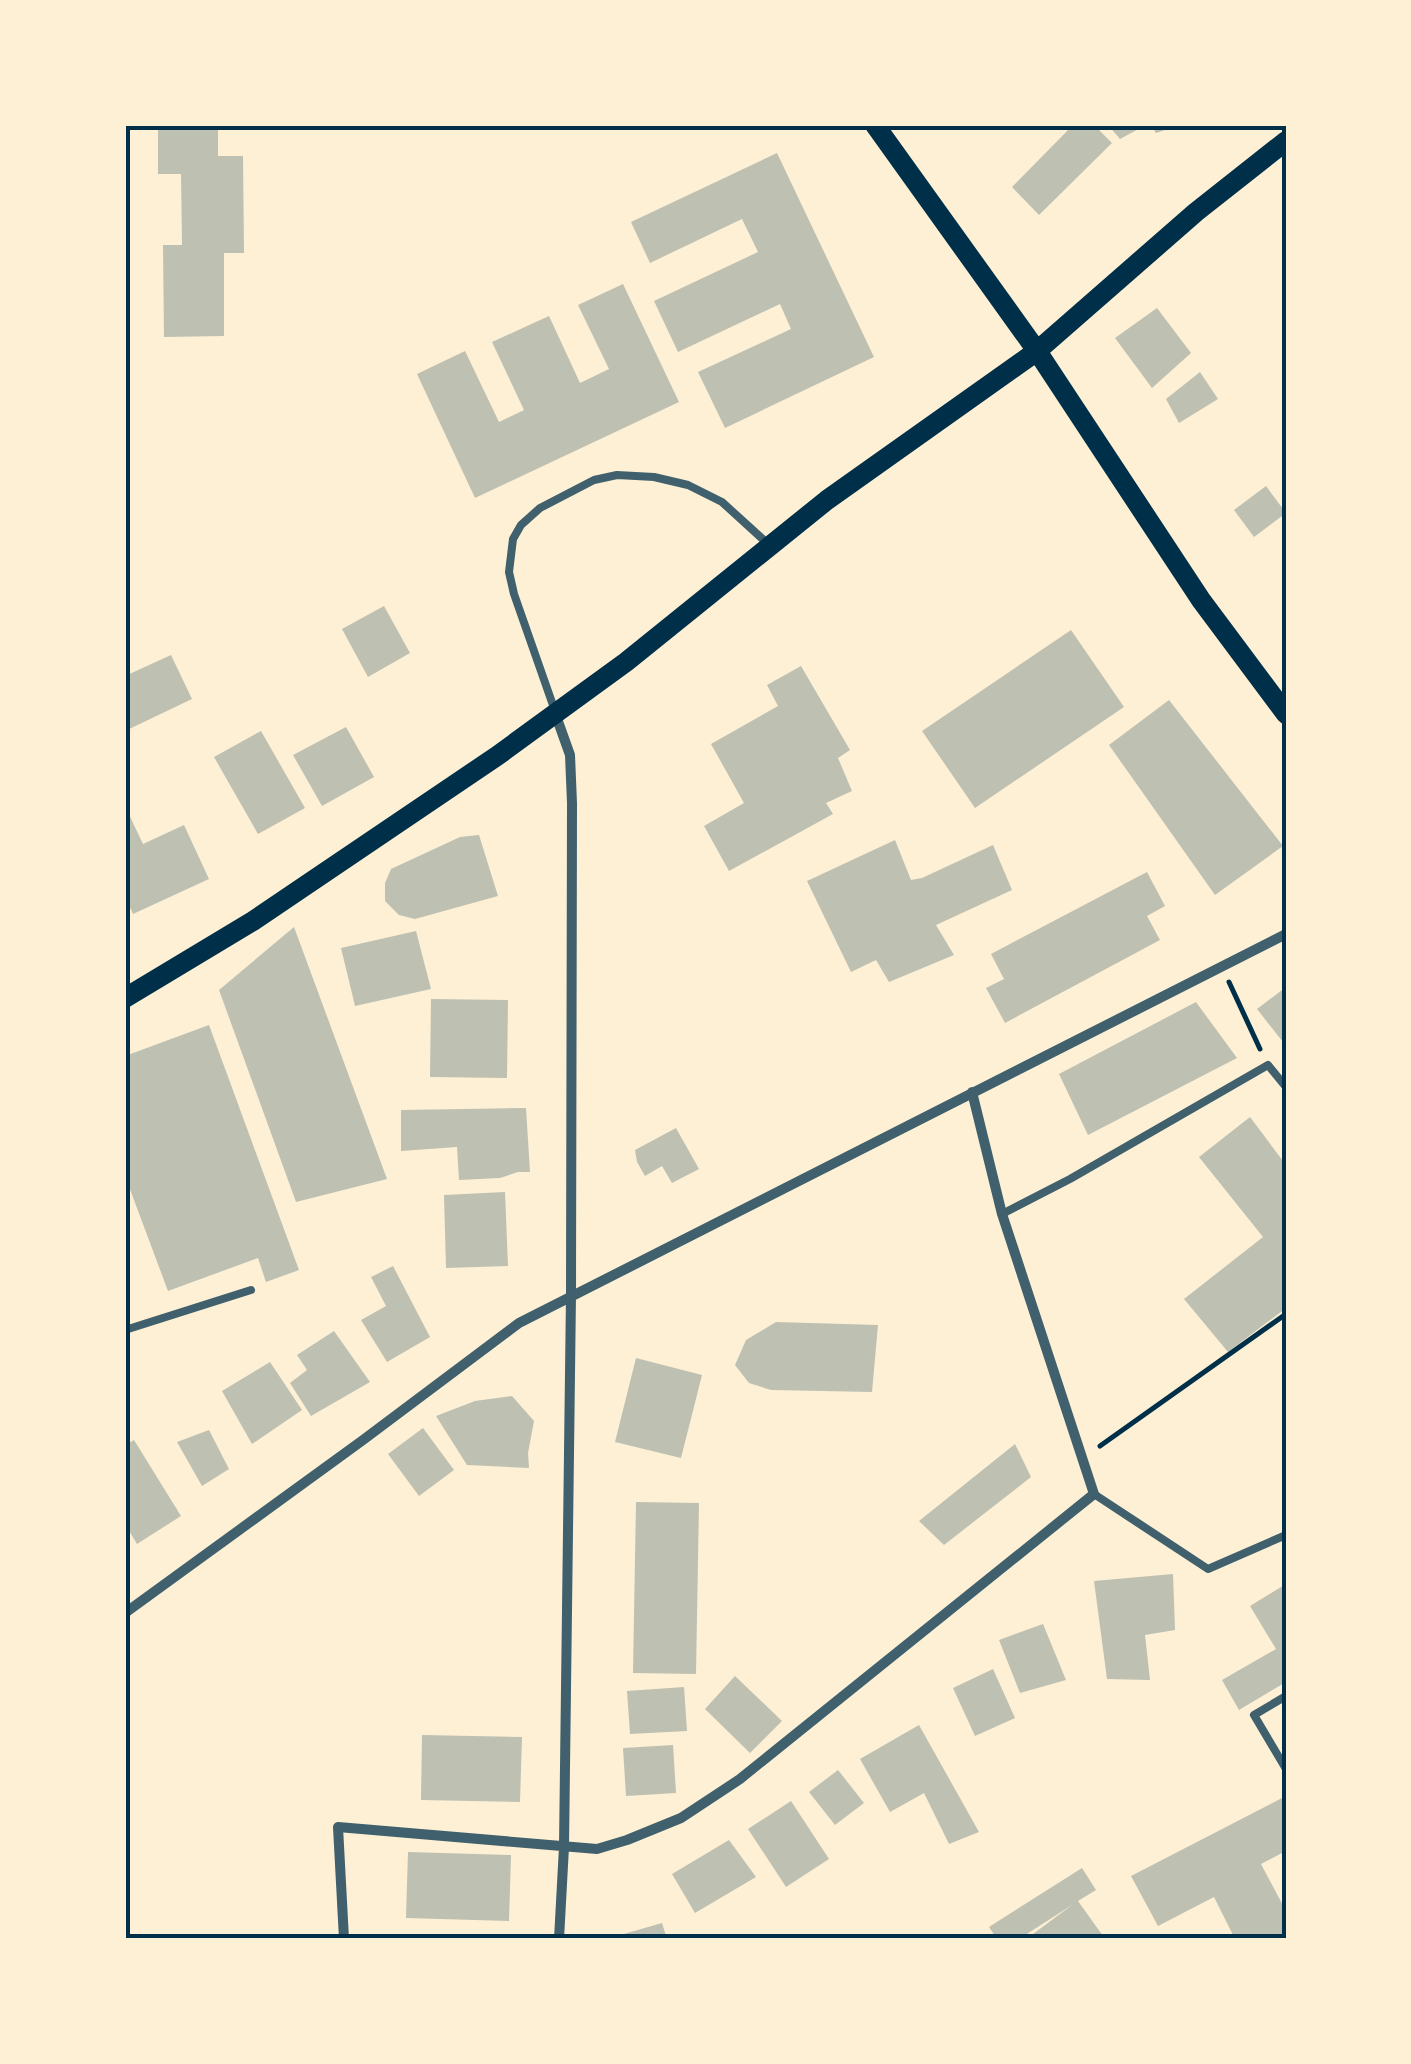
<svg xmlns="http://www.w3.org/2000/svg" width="1411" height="2064" font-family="'PT Sans Narrow',sans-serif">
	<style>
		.building { fill: #bec0b2 }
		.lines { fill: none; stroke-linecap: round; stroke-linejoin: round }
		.path { stroke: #003049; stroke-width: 5 }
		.service { stroke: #3f606c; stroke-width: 8 }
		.minor { stroke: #3f606c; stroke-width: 10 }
		.secondary { stroke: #003049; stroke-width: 20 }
		.neatline { fill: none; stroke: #003049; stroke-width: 4 }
	</style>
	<rect width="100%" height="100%" fill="#fdf0d5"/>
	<path class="building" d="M 158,125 L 218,125 L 218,156 L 243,156 L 244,253 L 224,253 L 224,336 L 164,337 L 163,245 L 182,245 L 181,174 L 158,174 Z
		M 1073,125 L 1094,125 L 1112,143 L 1039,215 L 1012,187 Z
		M 1108,125 L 1146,125 L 1120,139 Z
		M 1151,125 L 1177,125 L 1177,126 L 1156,133 Z
		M 777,153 L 874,357 L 725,428 L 698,372 L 791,329 L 780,304 L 678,352 L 654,301 L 758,252 L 742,219 L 650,263 L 631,222 Z
		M 623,284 L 679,402 L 475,498 L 417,374 L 465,351 L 499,422 L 524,410 L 492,342 L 549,316 L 580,383 L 609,369 L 578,305 Z
		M 1157,308 L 1191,353 L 1152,388 L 1115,338 Z
		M 1200,372 L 1218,399 L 1179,423 L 1166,399 Z
		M 1266,486 L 1286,513 L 1254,537 L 1234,510 Z
		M 384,606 L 410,653 L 368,677 L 342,629 Z
		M 1071,630 L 1124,707 L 975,808 L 922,731 Z
		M 171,655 L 192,699 L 125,731 L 125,676 Z
		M 801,666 L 850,750 L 838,758 L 852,791 L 826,803 L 833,814 L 729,871 L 704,826 L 744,803 L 711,744 L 778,706 L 767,685 Z
		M 1169,700 L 1283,846 L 1215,895 L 1109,745 Z
		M 346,727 L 374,777 L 322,806 L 293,755 Z
		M 261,731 L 305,808 L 258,834 L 214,757 Z
		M 125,806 L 143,844 L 184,825 L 209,879 L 133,914 L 125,896 Z
		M 479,835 L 498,896 L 415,919 L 399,915 L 385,901 L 385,883 L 391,869 L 460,837 Z
		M 895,840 L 911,880 L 922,878 L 993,845 L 1012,890 L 936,925 L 954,955 L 889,982 L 876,960 L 851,972 L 807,881 Z
		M 1147,872 L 1165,906 L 1147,916 L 1160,940 L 1005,1023 L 986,988 L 1004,979 L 991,954 Z
		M 294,927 L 387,1179 L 296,1202 L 219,990 Z
		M 416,931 L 431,989 L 355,1006 L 341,948 Z
		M 1286,987 L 1286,1046 L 1257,1009 Z
		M 431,999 L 508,1000 L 507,1078 L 430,1077 Z
		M 1196,1002 L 1237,1058 L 1088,1135 L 1059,1074 Z
		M 209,1025 L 299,1270 L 266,1282 L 258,1258 L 168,1291 L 125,1176 L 125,1056 Z
		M 526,1108 L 530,1172 L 518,1172 L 500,1178 L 459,1180 L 457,1147 L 401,1151 L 401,1110 Z
		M 1250,1117 L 1286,1165 L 1286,1308 L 1228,1352 L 1184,1299 L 1263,1237 L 1199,1157 Z
		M 676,1128 L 699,1169 L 672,1183 L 662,1166 L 645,1176 L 637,1162 L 635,1150 Z
		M 505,1192 L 508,1266 L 446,1268 L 444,1195 Z
		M 393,1266 L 430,1337 L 387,1362 L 361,1320 L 386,1306 L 371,1277 Z
		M 776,1322 L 878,1325 L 872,1392 L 771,1390 L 749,1383 L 735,1365 L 746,1340 Z
		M 334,1331 L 370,1382 L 311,1416 L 290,1383 L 307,1370 L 297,1355 Z
		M 636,1358 L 702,1375 L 681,1458 L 615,1442 Z
		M 270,1362 L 302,1410 L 252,1444 L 222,1391 Z
		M 512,1396 L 534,1421 L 528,1453 L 529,1468 L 467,1465 L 436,1416 L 475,1401 Z
		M 423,1428 L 454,1470 L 419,1496 L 388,1454 Z
		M 209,1430 L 229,1469 L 202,1486 L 177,1442 Z
		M 134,1440 L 181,1516 L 137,1544 L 125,1524 L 125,1445 Z
		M 1015,1444 L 1031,1477 L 944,1545 L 919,1521 Z
		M 636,1502 L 699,1503 L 696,1674 L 633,1673 Z
		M 1173,1574 L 1175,1630 L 1145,1635 L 1150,1680 L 1107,1679 L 1094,1581 Z
		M 1286,1584 L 1286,1682 L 1239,1710 L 1222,1680 L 1276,1649 L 1250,1606 Z
		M 1043,1624 L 1066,1680 L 1020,1693 L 999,1640 Z
		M 993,1669 L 1015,1718 L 975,1736 L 953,1688 Z
		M 735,1676 L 782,1721 L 750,1753 L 705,1709 Z
		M 684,1687 L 687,1731 L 630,1734 L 627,1691 Z
		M 919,1725 L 979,1832 L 949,1844 L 924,1793 L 890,1812 L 860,1759 Z
		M 422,1735 L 522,1737 L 520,1802 L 421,1800 Z
		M 673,1745 L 676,1793 L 626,1796 L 623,1748 Z
		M 838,1770 L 864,1803 L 835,1825 L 809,1792 Z
		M 1286,1796 L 1286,1851 L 1261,1864 L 1286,1911 L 1286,1939 L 1235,1939 L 1214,1897 L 1158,1926 L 1131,1876 Z
		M 791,1801 L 829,1859 L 786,1887 L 748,1829 Z
		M 729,1840 L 756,1877 L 695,1913 L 672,1874 Z
		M 408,1852 L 511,1855 L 509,1921 L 406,1918 Z
		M 1082,1868 L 1096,1890 L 1078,1901 L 1103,1936 L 1099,1939 L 1031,1939 L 1029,1937 L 1072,1905 L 1019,1939 L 997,1939 L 989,1927 Z
		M 662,1923 L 667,1939 L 610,1939 L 610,1938 Z"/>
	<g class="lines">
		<path class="path" d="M 1229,982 L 1260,1049
			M 1100,1446 L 1286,1314"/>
		<path class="service" d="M 555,711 L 514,594 L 509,572 L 513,539 L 521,525 L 540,508 L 594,480 L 617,475 L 654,477 L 688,485 L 722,502 L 767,543
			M 1002,1214 L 1070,1179 L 1268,1065 L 1286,1087
			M 125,1330 L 251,1290
			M 1094,1494 L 1208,1569 L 1286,1535
			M 1286,1696 L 1254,1715 L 1286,1769"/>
		<path class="minor" d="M 555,713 L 570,755 L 572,803 L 571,1294 L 564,1847 L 559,1939
			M 125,1613 L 363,1440 L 519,1323 L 1286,934
			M 344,1939 L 338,1827 L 597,1849 L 627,1840 L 681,1818 L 740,1779 L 1094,1494 L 1002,1214 L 972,1092"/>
		<path class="secondary" d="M 875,125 L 1037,351 L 1201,600 L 1286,714
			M 125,998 L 253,921 L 497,756 L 626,662 L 827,500 L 1037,351 L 1196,212 L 1286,141"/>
	</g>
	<rect width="1411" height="2064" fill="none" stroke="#fdf0d5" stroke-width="255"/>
	<rect x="128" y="128" width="1156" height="1808" class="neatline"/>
</svg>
